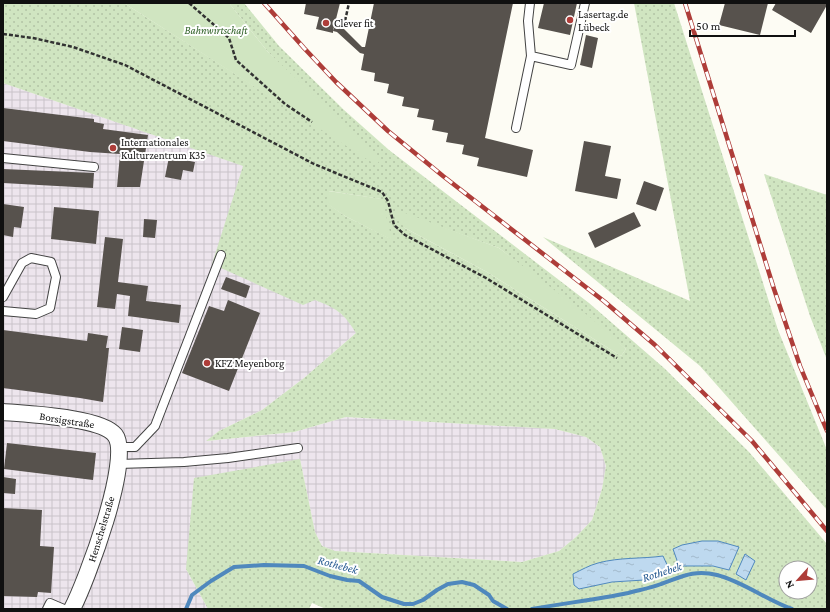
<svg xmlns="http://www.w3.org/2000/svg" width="830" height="612" font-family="'Crimson Pro',serif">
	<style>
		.industrial { fill: url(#industrial-grid) }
		.grass { fill: url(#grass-dots); fill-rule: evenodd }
		.garden { fill: #d0e5c1 }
		.water { fill: url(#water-ripples); stroke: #4f88bd }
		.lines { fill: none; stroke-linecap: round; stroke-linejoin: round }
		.stream { stroke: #4f88bd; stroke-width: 4 }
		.building { fill: #57524d }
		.service-casing { stroke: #434343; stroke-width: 10 }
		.minor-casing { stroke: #434343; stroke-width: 18 }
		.path { stroke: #323232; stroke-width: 2.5; stroke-dasharray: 4 2; stroke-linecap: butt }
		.service { stroke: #fff; stroke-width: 8 }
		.minor { stroke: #fff; stroke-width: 16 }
		.rail-casing { stroke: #ae3d39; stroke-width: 4.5 }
		.rail { stroke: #fff; stroke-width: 3; stroke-dasharray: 9; stroke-linecap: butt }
		.poi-dot { fill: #ae3d39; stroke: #fff; stroke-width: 1.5 }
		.labels { text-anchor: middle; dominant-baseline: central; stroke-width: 4; stroke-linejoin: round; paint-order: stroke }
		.poi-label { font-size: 11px; fill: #101010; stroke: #fff; text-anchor: start }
		.park-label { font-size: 11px; font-style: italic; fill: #2f6027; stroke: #fff }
		.street-label { font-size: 11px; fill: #101010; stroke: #fff }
		.water-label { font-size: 12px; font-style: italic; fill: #285b92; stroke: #fff }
	</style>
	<defs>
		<pattern id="industrial-grid" width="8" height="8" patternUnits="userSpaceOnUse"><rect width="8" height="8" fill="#ede5ed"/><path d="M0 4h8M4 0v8" fill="none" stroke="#cac3ca"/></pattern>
		<pattern id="grass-dots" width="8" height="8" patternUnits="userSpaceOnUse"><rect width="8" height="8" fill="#d0e5c1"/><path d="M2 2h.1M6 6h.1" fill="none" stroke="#b2c3a5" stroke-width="1.8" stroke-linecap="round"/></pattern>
		<pattern id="water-ripples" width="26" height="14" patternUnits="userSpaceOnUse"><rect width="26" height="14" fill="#bed9ef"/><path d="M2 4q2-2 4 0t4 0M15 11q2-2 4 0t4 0" fill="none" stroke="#a2b9cc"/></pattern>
	</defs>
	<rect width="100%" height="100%" fill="#fdfcf4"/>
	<path class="industrial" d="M 3,83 L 244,166 L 315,300 L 332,306 L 348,319 L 356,333 L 304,378 L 262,410 L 219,431 L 207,441 L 294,432 L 346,417 L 555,429 L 586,437 L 600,447 L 606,466 L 602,489 L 592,520 L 576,537 L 559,551 L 522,562 L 335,551 L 322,546 L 315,532 L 300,459 L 186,569 L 208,609 L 3,609 Z"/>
	<path class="grass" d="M 3,3 L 124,3 L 376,164 L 268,52 L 229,3 L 244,3 L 279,46 L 344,110 L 389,150 L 589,303 L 664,368 L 749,452 L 827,544 L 827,609 L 326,609 L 312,603 L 309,609 L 208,609 L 186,569 L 194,478 L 300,459 L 315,532 L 322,546 L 335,551 L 522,562 L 559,551 L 576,537 L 592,520 L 602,489 L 606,466 L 600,447 L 586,437 L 555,429 L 346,417 L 294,432 L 206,441 L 219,431 L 262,410 L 304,378 L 356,333 C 344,313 336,308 315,300 L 303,305 L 212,264 L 243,166 L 3,83 ZM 329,191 L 381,199 L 391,239 L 345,216 L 327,203 ZM 397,211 L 499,248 L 626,349 L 621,356 L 487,272 L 405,228 ZM 739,547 L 729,570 L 713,566 L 691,565 ZM 619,559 L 640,559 L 633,581 L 612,582 L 579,588 L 574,585 ZM 786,568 L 810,568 L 810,592 L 786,592 Z
		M 634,3 L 674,3 L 778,330 L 827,450 L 827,510 L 700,366 L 543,237 L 690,301 Z
		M 764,174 L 827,195 L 827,360 L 810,316 Z"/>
	<path class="garden" d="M 124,3 L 229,3 L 268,52 L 381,159 L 376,165 Z
		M 328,191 L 382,199 L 392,240 L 345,216 L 326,203 Z
		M 397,210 L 499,248 L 591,318 L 626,349 L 621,356 L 487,272 L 405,228 L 397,219 Z"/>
	<path class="water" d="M 702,541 L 718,541 L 739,547 L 729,570 L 713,566 L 679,566 L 673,549 L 682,545 Z
		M 745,554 L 755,561 L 746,580 L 736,574 Z
		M 663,556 L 669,569 L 644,580 L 612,582 L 579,589 L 574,585 L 573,574 C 581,570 590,565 598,563 C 620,557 642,559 663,556 Z"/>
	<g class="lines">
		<path class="stream" d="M 186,609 L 192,595 L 211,581 L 234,567 L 264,565 L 304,566 L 330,576 L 347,580 L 359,581 L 382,597 L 404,604 L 413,604 L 423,600 L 437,590 L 448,584 L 462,582 L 474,585 L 489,595 L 493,601 L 507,609
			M 532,609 C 564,603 596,600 628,593 C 639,590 651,588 661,584 C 681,577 694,569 717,575 C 744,582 766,600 792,609"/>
	</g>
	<path class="building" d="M 306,3 L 340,3 L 333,31 L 336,24 L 340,25 L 362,47 L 365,47 L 374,3 L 513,3 L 485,138 L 533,150 L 527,177 L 477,166 L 479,158 L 462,154 L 464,145 L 446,142 L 448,133 L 432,130 L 434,120 L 417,117 L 419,109 L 402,106 L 404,97 L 387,93 L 389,84 L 374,81 L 375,73 L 361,70 L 364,54 L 360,53 L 337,32 L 333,31 L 333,33 L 316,29 L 319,17 L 304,14 Z
		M 544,3 L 577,3 L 570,35 L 538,28 Z
		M 725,3 L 768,3 L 760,35 L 719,25 Z
		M 776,3 L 827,3 L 827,5 L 811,33 L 772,10 Z
		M 586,35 L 598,38 L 592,68 L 580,65 Z
		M 3,108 L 94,119 L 94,122 L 104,124 L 103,129 L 148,135 L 140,187 L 117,187 L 120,154 L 90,152 L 3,141 Z
		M 584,141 L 611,146 L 605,176 L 621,179 L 617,199 L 575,191 Z
		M 169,157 L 195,162 L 193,172 L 183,170 L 181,180 L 165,177 Z
		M 3,169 L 94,173 L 93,188 L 3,183 Z
		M 644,181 L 664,188 L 656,211 L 636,204 Z
		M 3,204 L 24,207 L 21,228 L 14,227 L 13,237 L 3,235 Z
		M 54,207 L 99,211 L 96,244 L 51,239 Z
		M 634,212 L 641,226 L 595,248 L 588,233 Z
		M 144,219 L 157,220 L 155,238 L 143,237 Z
		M 105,237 L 123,239 L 118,282 L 148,286 L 146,301 L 181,305 L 179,323 L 128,316 L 130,296 L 117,294 L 115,309 L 97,307 Z
		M 226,277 L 250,286 L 246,298 L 221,289 Z
		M 228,300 L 260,313 L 229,391 L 182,373 L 209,306 L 224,311 Z
		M 122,327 L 143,330 L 140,352 L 119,349 Z
		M 3,330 L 87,341 L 88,333 L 108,336 L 106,348 L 109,348 L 103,402 L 80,398 L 3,388 Z
		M 7,443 L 96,453 L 93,480 L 4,469 Z
		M 3,477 L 16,479 L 15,494 L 3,493 Z
		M 3,508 L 42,510 L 40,546 L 54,547 L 51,593 L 38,592 L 37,597 L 3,596 Z"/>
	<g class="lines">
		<g class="service-casing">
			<path id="service" d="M 530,3 L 528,21 L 531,56
				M 516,128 L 531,56 L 571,65 L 585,3
				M 3,158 L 94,167
				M 3,297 L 22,263 L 31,258 L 51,262 L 56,277 L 50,308 L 36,314 L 3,311
				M 119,447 L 135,447 L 155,426 L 221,255
				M 118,464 L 184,462 L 228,458 L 298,448
				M 47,609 L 50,603 L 64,609"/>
		</g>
		<g class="minor-casing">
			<path id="minor" d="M 3,412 C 26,414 101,417 115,435 C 133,458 86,582 72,609"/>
		</g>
		<path class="path" d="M 189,3 L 229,38 L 236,60 L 285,104 L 312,122
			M 345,21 L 349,3
			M 3,34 L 33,38 L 73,47 L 125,65 L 314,164 L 382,192 L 388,201 L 394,225 L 405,235 L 486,278 L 617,358"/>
		<use href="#service" class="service"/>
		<use href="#minor" class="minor"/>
		<g class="rail-casing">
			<path id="rail" d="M 264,3 L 304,48 L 336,82 L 388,131 L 443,176 L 605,302 L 655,345 L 752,441 L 827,531
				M 685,3 L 774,289 L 800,366 L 827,431"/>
		</g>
		<use href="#rail" class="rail"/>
	</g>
	<g class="poi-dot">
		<circle cx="570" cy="20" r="4"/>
		<circle cx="326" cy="23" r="4"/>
		<circle cx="113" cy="148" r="4"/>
		<circle cx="207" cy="363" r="4"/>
	</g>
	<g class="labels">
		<g class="poi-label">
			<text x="578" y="14">Lasertag.de<tspan x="578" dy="13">Lübeck</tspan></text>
			<text x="334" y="23">Clever fit</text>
			<text x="121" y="142">Internationales<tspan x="121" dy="13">Kulturzentrum K35</tspan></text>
			<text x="215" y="363">KFZ Meyenborg</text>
		</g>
		<g class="park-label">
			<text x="216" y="30">Bahnwirtschaft</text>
		</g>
		<g class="street-label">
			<text transform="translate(67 420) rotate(9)">Borsigstraße</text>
			<text transform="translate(101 529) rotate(-73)">Henschelstraße</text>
		</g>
		<g class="water-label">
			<text transform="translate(338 565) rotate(15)">Rothebek</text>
			<text transform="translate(662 572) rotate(-18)">Rothebek</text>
		</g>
	</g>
	<rect width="830" height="612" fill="none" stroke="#101010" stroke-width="8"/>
	<g transform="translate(798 580) rotate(243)"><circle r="19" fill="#ffffff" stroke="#9f9f9f"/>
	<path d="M0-3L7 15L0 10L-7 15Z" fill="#ae3d39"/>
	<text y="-6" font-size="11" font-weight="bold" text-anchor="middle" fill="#101010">N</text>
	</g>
	<path d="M690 30v6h105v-6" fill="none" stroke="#101010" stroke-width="2"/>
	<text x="696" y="30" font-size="12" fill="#101010" stroke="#ffffff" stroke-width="3" paint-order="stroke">50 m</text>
</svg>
